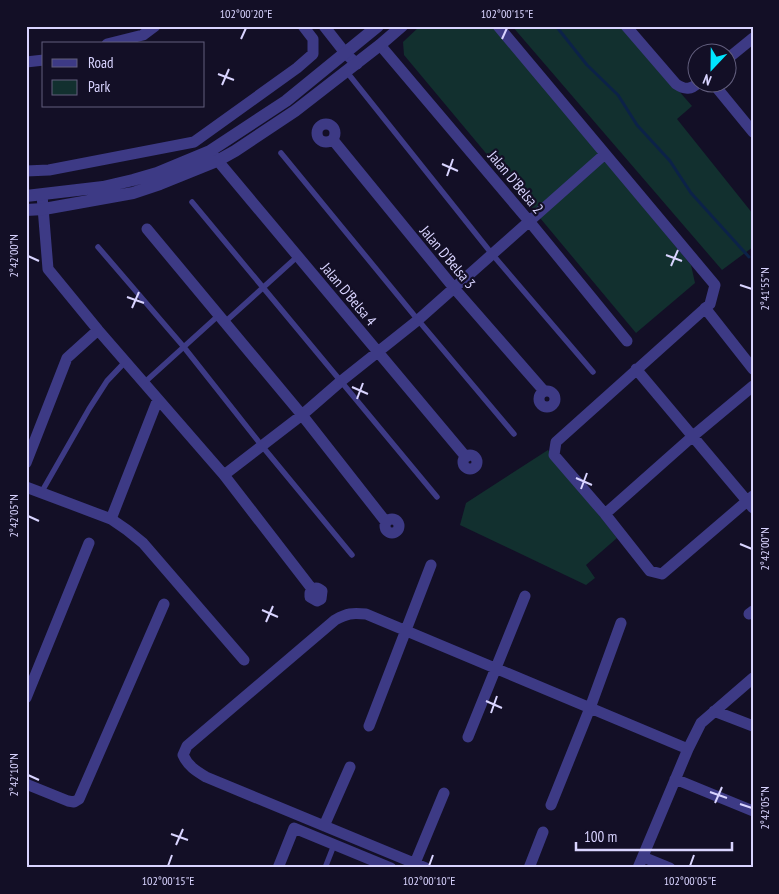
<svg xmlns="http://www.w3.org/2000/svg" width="779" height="894" font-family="'PT Sans Narrow',sans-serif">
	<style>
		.green { fill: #12302f }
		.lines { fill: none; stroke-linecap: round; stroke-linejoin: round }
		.stream { stroke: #0c2248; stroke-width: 3 }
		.service { stroke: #3d3a85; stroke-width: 5.5 }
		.minor { stroke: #3d3a85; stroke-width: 11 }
		.tertiary { stroke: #3d3a85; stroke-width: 12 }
		.ticks { fill: none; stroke: #d9d4ff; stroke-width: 2 }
		.labels { text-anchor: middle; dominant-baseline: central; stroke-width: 4.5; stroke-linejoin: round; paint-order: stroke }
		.street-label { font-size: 15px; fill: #d9d4ff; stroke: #130f26 }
		.neatline { fill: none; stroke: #d9d4ff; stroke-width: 2 }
		.ticks-label { font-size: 12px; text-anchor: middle; fill: #d9d4ff }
	</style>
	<rect width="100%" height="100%" fill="#130f26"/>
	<path class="green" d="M 420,26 L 494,26 L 691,265 L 695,283 L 636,333 L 404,55 L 403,42 Z
		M 512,26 L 622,26 L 692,106 L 677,119 L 753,214 L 753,247 L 722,270 Z
		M 548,450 L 617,538 L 586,565 L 595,578 L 586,585 L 460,525 L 466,503 Z"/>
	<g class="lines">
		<path class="stream" d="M 556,26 L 587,65 L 618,95 L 637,125 L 670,161 L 691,193 L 749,257"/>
		<path class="service" d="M 346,71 L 492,254 L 593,372
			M 281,153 L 418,320 L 514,434
			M 192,202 L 437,497
			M 98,247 L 183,346 L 262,446 L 352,555
			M 225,322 L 298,256
			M 145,382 L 219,315
			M 41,493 L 89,409 L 107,381 L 125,362
			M 325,868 L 334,845"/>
		<path class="minor" d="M 324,26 L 346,54 L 357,64
			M 498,26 L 715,285 L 710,304 L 556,442 L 554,455 L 605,514 L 650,571 L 662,574 L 753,496
			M 626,26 L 676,84 C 685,90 691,90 699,82
			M 107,44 L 143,35 L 155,26
			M 380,45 L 529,221 L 627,341
			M 726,60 L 753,38
			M 26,62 L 44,60
			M 712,82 L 753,132
			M317 133a9 9 0 1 1 18 0a9 9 0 1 1-18 0Z
			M 333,140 L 454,288 L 544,391
			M 213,155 L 466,457
			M 26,171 L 49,170 L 194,142 L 297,68 L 313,54 L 313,39 L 303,26
			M 42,195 L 48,269 L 98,330 L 224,475 L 312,589 L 310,593 L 310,597 L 317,601 L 321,599 L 322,591 C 319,588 316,587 312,589
			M 147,229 L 302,415 L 386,522
			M 705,308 L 753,369
			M 636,369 L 753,508
			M539 399a8 8 0 1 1 16 0a8 8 0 1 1-16 0Z
			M 158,399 L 111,519 L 127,530 L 143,543 L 244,660
			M463 462a7 7 0 1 1 14 0a7 7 0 1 1-14 0Z
			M 26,463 L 67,358 L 98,330
			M 224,475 L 302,415 L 340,382 L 418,320 L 605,154
			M 26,487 L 111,519
			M 605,514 L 693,436 L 753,386
			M385 526a7 7 0 1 1 14 0a7 7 0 1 1-14 0Z
			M 749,614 L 753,611
			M 26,698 L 89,543
			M 714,711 L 753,726
			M 369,726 L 431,565
			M 468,737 L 525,596
			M 675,779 L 753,811
			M 26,784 L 68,801 L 74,802 L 79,799 L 164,604
			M 551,805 L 590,708 L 621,623
			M 324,826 L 350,767
			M 643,857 L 670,868
			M 415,863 L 444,793
			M 278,868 L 294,828 L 391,868
			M 426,868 L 206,777 C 196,771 188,766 183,755 L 187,746 L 335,620 C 348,613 351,613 366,614 L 688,749
			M 529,868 L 543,832
			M 638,868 L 688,749 L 701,723 L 753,678"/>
		<path class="tertiary" d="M 26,196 L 103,187 L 133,180 L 157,173 L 210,151 L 286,101 L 378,26
			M 26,210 L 44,209 L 133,193 L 160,184 L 217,161 L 235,151 L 295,111 L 380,45 L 402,26"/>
	</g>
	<path class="ticks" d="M 241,39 L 246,28M 502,39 L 507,28M 218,74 L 234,80M 222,85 L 229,69M 442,164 L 458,171M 447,176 L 453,159M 666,255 L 682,261M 28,256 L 39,261M 671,266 L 678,250M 740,285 L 752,289M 127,297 L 144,303M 132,308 L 139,292M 352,387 L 368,394M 357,399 L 363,383M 576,478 L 592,485M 581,489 L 587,473M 28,516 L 39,521M 740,544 L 752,549M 262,610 L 278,617M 266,622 L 273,606M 486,701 L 502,708M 491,713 L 497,696M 28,775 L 39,780M 710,792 L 727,798M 715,803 L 722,787M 740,804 L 752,808M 171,834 L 188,840M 176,845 L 183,829M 168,866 L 172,855M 429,866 L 433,855M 690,866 L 694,855"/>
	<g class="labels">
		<g class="street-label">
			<text transform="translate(516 182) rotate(50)">Jalan D'Belsa 2</text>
			<text transform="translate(448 257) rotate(50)">Jalan D'Belsa 3</text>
			<text transform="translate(349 294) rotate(50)">Jalan D'Belsa 4</text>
		</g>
	</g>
	<rect width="779" height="894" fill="none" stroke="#130f26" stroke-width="55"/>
	<rect x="42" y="42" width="162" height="65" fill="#130f26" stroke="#625e7d"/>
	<rect x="52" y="59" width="25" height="8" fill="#3d3a85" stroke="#625e7d"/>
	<text x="88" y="68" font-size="15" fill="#d9d4ff">Road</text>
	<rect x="52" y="80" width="25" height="15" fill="#12302f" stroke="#625e7d"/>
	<text x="88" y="92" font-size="15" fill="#d9d4ff">Park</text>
	<g transform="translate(712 68) rotate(202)"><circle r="24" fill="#130f26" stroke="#625e7d"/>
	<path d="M0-4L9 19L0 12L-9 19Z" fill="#00e5ff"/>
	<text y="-8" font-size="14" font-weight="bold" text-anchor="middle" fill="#d9d4ff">N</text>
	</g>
	<path d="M576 842v8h156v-8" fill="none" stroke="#d9d4ff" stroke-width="2.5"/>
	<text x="584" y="842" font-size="15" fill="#d9d4ff" stroke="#130f26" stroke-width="4" paint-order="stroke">100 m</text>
	<rect x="28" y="28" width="724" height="838" class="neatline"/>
	<g class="ticks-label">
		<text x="246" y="18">102°00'20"E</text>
		<text x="507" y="18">102°00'15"E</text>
		<text transform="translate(14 256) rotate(-90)" y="4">2°42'00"N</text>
		<text transform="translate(765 289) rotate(-90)" y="4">2°41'55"N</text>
		<text transform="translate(14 516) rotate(-90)" y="4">2°42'05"N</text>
		<text transform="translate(765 549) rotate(-90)" y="4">2°42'00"N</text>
		<text transform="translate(14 775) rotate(-90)" y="4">2°42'10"N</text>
		<text transform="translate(765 808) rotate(-90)" y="4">2°42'05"N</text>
		<text x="168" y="885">102°00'15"E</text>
		<text x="429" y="885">102°00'10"E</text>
		<text x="690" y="885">102°00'05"E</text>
	</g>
</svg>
